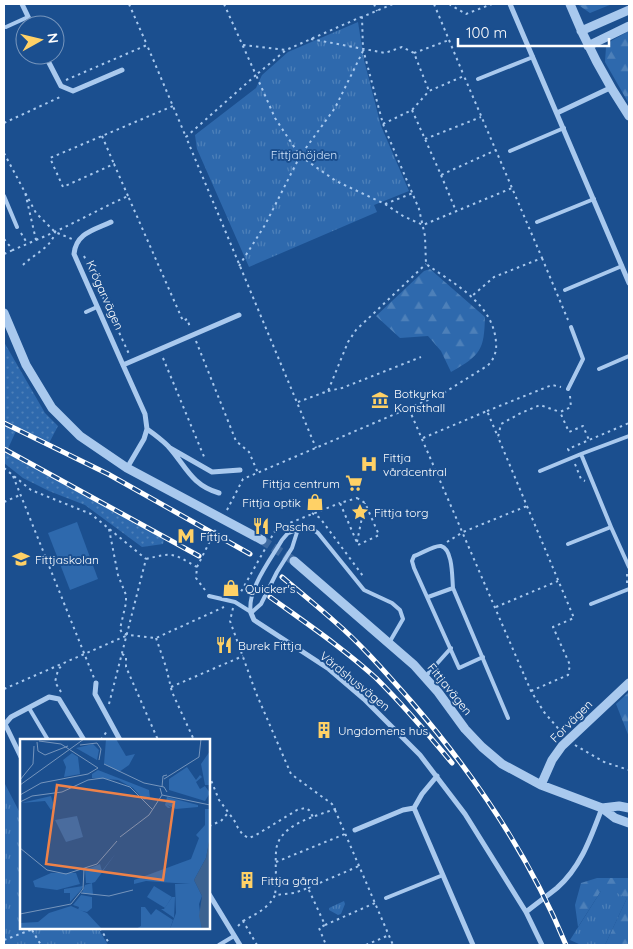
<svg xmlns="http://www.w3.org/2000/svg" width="633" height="949" font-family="Quicksand,sans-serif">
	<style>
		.grass { fill: url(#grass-dots) }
		.forest { fill: url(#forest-firs) }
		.park { fill: url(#park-tufts) }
		.pitch { fill: #2e69ad }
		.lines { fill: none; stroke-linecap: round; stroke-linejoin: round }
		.tertiary-tunnel { stroke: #3d69a0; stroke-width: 9; stroke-dasharray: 9 4.5; stroke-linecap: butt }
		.path { stroke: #a9c9ee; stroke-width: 2; stroke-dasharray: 2.5 4; stroke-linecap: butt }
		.service { stroke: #a9c9ee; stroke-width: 4 }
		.minor { stroke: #a9c9ee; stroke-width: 5 }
		.tertiary { stroke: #a9c9ee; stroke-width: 9 }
		.rail-casing { stroke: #fff; stroke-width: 5 }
		.rail { stroke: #1b4f8f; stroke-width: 3; stroke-dasharray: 9; stroke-linecap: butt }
		.labels { text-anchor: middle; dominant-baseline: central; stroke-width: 4; stroke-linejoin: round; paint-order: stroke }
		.park-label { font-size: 12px; fill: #cfe3fa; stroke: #1b4f8f }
		.street-label { font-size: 12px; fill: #fff; stroke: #1b4f8f }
		.poi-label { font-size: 12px; fill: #fff; stroke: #1b4f8f; text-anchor: start }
		.inset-road { fill: none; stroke: #7695bc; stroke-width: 1 }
		.view { fill: #ee8249; fill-opacity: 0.15; stroke: #ee8249; stroke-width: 2.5 }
		.inset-edge { fill: none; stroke: #fff; stroke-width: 2.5 }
	</style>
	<defs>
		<pattern id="grass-dots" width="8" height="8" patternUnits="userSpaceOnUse" patternTransform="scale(1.25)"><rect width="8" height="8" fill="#2e69ad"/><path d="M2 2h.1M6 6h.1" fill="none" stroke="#4d80b9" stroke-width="1.8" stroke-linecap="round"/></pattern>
		<pattern id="forest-firs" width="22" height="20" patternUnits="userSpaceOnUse" patternTransform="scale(1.25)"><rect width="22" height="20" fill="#2e69ad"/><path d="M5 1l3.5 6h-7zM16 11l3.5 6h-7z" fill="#4d80b9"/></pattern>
		<pattern id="park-tufts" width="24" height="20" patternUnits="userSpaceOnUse" patternTransform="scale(1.25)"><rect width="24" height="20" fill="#2e69ad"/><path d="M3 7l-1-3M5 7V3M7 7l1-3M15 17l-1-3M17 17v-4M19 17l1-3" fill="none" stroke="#4d80b9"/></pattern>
	</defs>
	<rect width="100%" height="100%" fill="#1b4f8f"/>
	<path class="grass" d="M 4,342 L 45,413 L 58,426 L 47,447 L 16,431 L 6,453 L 164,539 L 163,544 L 142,547 L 85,505 L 49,491 L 23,478 L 4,463 Z"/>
	<path class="forest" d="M 577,4 L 612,4 L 590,13 Z
		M 629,31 L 629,104 L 605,62 L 606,47 L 611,41 Z
		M 430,269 L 485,317 C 484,350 481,355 451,372 L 441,351 L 428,336 L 400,338 L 376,316 L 424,271 Z
		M 629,692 L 629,737 L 616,704 Z
		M 597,878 L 629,878 L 629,945 L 605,945 L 627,898 L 601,891 L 578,927 L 575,905 L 581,883 Z"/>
	<path class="park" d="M 358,22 L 364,60 L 381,126 L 409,191 L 374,205 L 377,212 L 249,267 L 197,149 L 195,135 L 256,88 L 262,75 L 288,52 Z
		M 4,782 L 21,815 L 21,928 L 98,928 L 108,945 L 4,945 Z
		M 611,890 L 627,898 L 605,945 L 581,945 L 570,940 L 601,891 Z
		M 344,901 L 345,904 L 341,914 L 338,915 L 329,910 L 329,908 Z"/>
	<path class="pitch" d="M 77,522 L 98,579 L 70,590 L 48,533 Z"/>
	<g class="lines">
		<path class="tertiary-tunnel" d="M 262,540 L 294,561"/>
		<path class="path" d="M 129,4 L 147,45
			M 224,4 L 256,75 L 186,137 L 316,448
			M 374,4 L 377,11
			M 434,4 L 464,76
			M 449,4 L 466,14 L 492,4
			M 311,39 L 385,53 L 402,47 L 414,53 L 429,91
			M 243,45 L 286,50
			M 363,51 L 335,108 L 300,156 L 336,181 L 385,204 L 403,216 L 423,225 L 512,188 L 542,258 L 494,277 L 472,296
			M 414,53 L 449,40
			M 66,80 L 147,45 L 186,137
			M 412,110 L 441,175 L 496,150
			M 4,123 L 60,97
			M 383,124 L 412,110 L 429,91 L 464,76 L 512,188
			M 102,136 L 114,164
			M 425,139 L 481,117
			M 4,153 L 36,213 L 55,232 L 72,239
			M 441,175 L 456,211
			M 128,196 L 114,164 L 63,187 L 50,158 L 173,106
			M 385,204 L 413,193
			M 21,233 L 27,243
			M 4,239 L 13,250 L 36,240 L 25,192
			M 36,240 C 68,227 97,210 128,196 L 183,321 L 187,319 L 190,327
			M 4,254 L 13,250
			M 84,256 L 129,354
			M 542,258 L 568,320
			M 23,265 C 34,254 52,247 55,232
			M 239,266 L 265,225 L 300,156 L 275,118 L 256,75 L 286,50 L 361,17
			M 196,341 L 236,441 L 249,452 L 258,473
			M 163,358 L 205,459
			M 328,391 L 342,388 L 421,357
			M 570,396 L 571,407 L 560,412 L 569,432 L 583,426 L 589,440
			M 298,402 L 328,391 L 348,342 L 356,330 L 426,264
			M 409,409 L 531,691 L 544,712 L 562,733
			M 487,411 L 552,385 L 561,387
			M 423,438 L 487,411 L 498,437
			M 569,451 L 568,449 L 629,423
			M 575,464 L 581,479 L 585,481
			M 4,468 L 31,490 L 91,514 L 146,559
			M 13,476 L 94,678
			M 357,498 L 365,503 L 379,535 L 358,545 L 340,503 Z
			M 4,502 L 20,495
			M 227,510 L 243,479 L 442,394 L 487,366 C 494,360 497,351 496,342 C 493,303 454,284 426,264 L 425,236 L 419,209 L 383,124 L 363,49 L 362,17 L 393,4
			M 312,513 L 320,518 L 363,576
			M 109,529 L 118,575 L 126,595 L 126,603 L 120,629 L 122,633 L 128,635 L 156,638 L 224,607
			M 271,538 L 277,528 L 340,503
			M 357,542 L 365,503
			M 447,542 L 463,532 L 527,506
			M 146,559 C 174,552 172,553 197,567
			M 627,583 L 627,573
			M 205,590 L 196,578 L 197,567 L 217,527
			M 238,597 L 265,549
			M 496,607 L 558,581
			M 233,608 L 230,621 L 256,693 L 291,774 L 332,804 L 335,809 C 314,817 277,825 276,852 C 275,866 277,880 275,895
			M 156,638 L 166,667 L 172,692 L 194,740
			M 122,654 L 126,656 L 126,667 L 158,740
			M 171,687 L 243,656
			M 4,689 L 128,635
			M 531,691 L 568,675 L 570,665 L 553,627 L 574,618 L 498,437 L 501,424 L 521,413 L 540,405 L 560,412
			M 61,692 L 55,682 L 58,670 L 62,665
			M 109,704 L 146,559
			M 101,740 L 107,731
			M 575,745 L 604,762 L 629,770
			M 209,775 L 219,800 L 234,820 L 238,828 L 243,835 L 249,838 L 256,835 L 297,810 L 305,808 L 309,810 L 313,817
			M 335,810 L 393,945
			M 209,826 L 221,821 L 228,813
			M 276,862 L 345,834
			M 308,888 L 359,866
			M 243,921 C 256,914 269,908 275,895 L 294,893 L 308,888 L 325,925 L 319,928 L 326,945
			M 325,925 L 375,903
			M 238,926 L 243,921 L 257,945
			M 100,928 L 110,945
			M 32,930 L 41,945
			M 4,940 L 36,928
			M 366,945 L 389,935"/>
		<path class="service" d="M 6,27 L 28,17
			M 478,79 L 533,57
			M 510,151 L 564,128
			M 4,196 L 17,227
			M 537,222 L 594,199
			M 565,290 L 622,266
			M 86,312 L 97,307
			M 599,369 L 629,356
			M 568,389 L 583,359 L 571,327
			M 629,436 L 581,454 L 611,527 L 629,567
			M 540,471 L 581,454
			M 568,544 L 611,527
			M 453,588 C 452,578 453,549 441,546 C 434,545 421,554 414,556 L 412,561 L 414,568 L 459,668 L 483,657
			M 209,596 L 235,602 L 251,612
			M 428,597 L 453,588 L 508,718
			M 591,604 L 629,589
			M 251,613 C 246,591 271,559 282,540 L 288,533 L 308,526 L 318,533 L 364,590 L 392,603 L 400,610 L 403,619 L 389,643
			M 251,613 L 261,604 L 277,572 L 292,548 L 298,529
			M 425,677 L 451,648
			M 29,708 L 48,740
			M 386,898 L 443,875
			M 219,945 L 234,936"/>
		<path class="minor" d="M 22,4 L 32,25
			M 510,4 L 629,283
			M 45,55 L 61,86 L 73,91 L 122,70
			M 557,113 L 610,88
			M 111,222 C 94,230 76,233 74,254 L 123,365
			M 147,429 L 145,414 L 123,365 L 239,315
			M 170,448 L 212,472 L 240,470
			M 127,468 L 144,439 L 147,429 C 154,434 162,440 168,446 C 186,466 191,485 219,493
			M 251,613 L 254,620 L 329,669 L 364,699 L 420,755 L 465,814 L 526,912 L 542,945
			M 96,683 L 95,694 L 120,740
			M 21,757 L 5,724 L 11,717 L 49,697 L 59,699 L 84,740
			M 437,776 L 422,794 L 414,808 L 473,945
			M 355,830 L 403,810 L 414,808
			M 209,894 L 240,945
			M 526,912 C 536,904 547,896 557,888 C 581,867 591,837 602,808"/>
		<path class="tertiary" d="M 570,4 C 586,44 605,80 629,116
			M 581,31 L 629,10
			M 588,46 L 629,26
			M 4,313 L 26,365 L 52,408 L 80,436 L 127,468 L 262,540
			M 294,561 L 414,665 L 438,692 L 465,729 L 482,747 L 502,764 L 541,785 L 602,808 L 615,818 L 629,823
			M 541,785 L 552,760 L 562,746 L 629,683
			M 602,808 L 619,806 L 629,808"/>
		<g class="rail-casing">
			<path id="rail" d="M 4,423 L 108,474 L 250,554
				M 4,449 L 199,556
				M 282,577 C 300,592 317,606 334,621 C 362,645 386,673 410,700 C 474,774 529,855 566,945
				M 270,597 C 306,623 343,648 376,678 C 403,705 428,734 452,763"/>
		</g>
		<use href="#rail" class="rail"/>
	</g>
	<defs>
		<g id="museum-bare" transform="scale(1.35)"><path d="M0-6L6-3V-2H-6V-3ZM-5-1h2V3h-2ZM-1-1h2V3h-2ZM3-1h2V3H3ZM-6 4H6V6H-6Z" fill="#ffd166" stroke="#1b4f8f" stroke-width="2.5" paint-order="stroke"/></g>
		<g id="hospital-bare" transform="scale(1.35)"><path d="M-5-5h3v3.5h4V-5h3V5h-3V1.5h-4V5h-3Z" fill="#ffd166" stroke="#1b4f8f" stroke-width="2.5" paint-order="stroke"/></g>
		<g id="supermarket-bare" transform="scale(1.35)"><path d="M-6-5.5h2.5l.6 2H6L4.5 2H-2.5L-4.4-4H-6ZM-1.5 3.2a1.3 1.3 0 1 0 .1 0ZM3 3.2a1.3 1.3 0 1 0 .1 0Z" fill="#ffd166" stroke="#1b4f8f" stroke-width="2.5" paint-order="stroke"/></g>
		<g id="shop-bare" transform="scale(1.35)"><path d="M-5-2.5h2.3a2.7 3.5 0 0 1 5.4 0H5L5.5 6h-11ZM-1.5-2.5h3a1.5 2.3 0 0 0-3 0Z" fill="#ffd166" stroke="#1b4f8f" stroke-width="2.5" paint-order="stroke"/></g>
		<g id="sight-bare" transform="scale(1.35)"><path d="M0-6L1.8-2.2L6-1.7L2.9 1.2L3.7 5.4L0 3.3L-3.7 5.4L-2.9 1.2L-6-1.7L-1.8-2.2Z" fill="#ffd166" stroke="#1b4f8f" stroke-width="2.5" paint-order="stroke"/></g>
		<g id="restaurant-bare" transform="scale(1.35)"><path d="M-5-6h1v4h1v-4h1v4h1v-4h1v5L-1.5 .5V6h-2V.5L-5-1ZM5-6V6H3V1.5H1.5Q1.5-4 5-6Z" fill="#ffd166" stroke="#1b4f8f" stroke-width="2.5" paint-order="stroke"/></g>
		<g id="metro-bare" transform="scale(1.35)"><path d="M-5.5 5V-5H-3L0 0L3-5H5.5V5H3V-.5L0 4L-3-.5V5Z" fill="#ffd166" stroke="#1b4f8f" stroke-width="2.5" paint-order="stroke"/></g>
		<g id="school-bare" transform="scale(1.35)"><path d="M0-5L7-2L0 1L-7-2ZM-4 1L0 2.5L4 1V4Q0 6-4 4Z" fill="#ffd166" stroke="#1b4f8f" stroke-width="2.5" paint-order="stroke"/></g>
		<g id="building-bare" transform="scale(1.35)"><path d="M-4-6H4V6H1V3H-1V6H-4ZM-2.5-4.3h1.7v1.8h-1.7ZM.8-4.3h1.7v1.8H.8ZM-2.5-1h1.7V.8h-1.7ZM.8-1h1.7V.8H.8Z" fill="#ffd166" stroke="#1b4f8f" stroke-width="2.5" paint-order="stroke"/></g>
	</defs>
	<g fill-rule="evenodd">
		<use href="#museum-bare" x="380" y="400"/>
		<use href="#hospital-bare" x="369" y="464"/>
		<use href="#supermarket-bare" x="354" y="483"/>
		<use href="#shop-bare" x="315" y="502"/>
		<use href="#sight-bare" x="360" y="512"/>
		<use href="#restaurant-bare" x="261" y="526"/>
		<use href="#metro-bare" x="186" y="536"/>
		<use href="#school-bare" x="21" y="559"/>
		<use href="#shop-bare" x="231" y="588"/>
		<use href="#restaurant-bare" x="224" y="645"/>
		<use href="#building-bare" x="324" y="730"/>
		<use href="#building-bare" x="247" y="880"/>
	</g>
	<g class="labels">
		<g class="park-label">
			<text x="304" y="154">Fittjahöjden</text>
		</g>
		<g class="street-label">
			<text transform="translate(105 295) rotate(66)">Krögarvägen</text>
			<text transform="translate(355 681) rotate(39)">Värdshusvägen</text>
			<text transform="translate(450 689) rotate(51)">Fittjavägen</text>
			<text transform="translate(571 721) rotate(-45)">Forvägen</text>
		</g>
		<g class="poi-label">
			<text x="394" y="393">Botkyrka<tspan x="394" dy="14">Konsthall</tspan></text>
			<text x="383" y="457">Fittja<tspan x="383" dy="14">vårdcentral</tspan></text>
			<text x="340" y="483" text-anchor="end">Fittja centrum</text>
			<text x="301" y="502" text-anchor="end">Fittja optik</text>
			<text x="374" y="512">Fittja torg</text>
			<text x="275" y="526">Pascha</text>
			<text x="200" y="536">Fittja</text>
			<text x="35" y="559">Fittjaskolan</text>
			<text x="245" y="588">Quicker's</text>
			<text x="238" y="645">Burek Fittja</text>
			<text x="338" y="730">Ungdomens hus</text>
			<text x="261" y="880">Fittja gård</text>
		</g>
	</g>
	<g transform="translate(20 739)">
		<rect width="190" height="190" fill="#1b4f8f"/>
		<path d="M 96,114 L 75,143 L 72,144 L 73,156 L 62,154 L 65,146 L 72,144 L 66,144 L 65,131 L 80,125 L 82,132 ZM 31,134 L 56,134 L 60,145 L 37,151 L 15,148 L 13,142 ZM 155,145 L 170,145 L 170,174 L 156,174 ZM 63,147 L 61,151 L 50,163 L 50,154 L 44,154 L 44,150 ZM 61,156 L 72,158 L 72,169 L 67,173 L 58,171 L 59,168 L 53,166 ZM 152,158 L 155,158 L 154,179 L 141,170 L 144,170 ZM 121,168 L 125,168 L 131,176 L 136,170 L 153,181 L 150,190 L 116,190 L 121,187 Z" fill="#2e69ad"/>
		<path d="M 86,0 L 96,0 L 106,17 L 115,15 L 109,26 L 99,33 L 84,25 ZM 73,5 L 79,11 L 77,21 L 56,9 ZM 190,12 L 189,46 L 185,46 L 181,25 ZM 52,14 L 58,18 L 60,35 L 44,38 L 46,28 L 43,21 ZM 167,28 L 176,41 L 180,36 L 182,38 L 176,43 L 180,50 L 185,47 L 190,54 L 185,62 L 149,51 L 149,40 ZM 78,31 L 129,51 L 130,59 L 124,61 L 113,49 L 98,41 L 72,39 L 72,35 ZM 31,57 L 34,67 L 31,71 L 25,62 L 1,64 ZM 147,58 L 178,66 L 178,68 L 156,70 L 147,66 L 151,69 L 148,69 L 145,66 ZM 51,167 L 67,174 L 81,189 L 93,190 L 0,190 L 0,184 L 18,183 L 29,174 Z" fill="#2e69ad"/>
		<path d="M 185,70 L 190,70 L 190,98 L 186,119 L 174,141 L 182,157 L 179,165 L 182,190 L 150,190 L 156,174 L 170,174 L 170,145 L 126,142 L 114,145 L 114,141 L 171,120 L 179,99 L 176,96 L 185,86 ZM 57,77 L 63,98 L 46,103 L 35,81 Z" fill="#2e69ad"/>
		<path d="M 134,147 L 152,158 L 145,169 L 127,158 Z" fill="#2e69ad"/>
		<path d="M 190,98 L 190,190 L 182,190 L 179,177 L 182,157 L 174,141 L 186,119 Z" fill="#3c6290"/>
		<path class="inset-road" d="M 19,2 L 41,5 L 78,29M 17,3 L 18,12 L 25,16 L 48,7M 60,6 L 77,4 L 81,10 L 79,21M 84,25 L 124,44 L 144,48 L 147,53M 144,40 L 179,18 L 181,0M 0,41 L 13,25 L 14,7M 0,46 L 64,0M 142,48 L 143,37 L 147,36M 140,49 L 142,56 L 190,66M 0,56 L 21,44 L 68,35 L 78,29M 0,63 L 12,57 L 42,53 L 68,41 L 83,39 L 110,48 L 133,71M 100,98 L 129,76 L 142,56M 0,109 L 27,131 L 46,135 L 77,125 L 97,102M 61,154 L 89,157 L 113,151M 0,175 L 51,165 L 63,150 L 64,130"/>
		<path class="view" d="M 37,46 L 154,63 L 143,141 L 26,125 Z"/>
		<rect width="190" height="190" class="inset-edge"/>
	</g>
	<rect width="633" height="949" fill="none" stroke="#ffffff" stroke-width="10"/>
	<g transform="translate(40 40) rotate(82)"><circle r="24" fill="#1b4f8f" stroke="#7695bc"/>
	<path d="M0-4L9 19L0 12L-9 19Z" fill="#ffd166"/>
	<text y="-8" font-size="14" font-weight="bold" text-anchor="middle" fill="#ffffff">N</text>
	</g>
	<path d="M458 38v8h151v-8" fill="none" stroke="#ffffff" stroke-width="2.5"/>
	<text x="466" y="38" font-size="15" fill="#ffffff" stroke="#1b4f8f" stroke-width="4" paint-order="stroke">100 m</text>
</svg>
